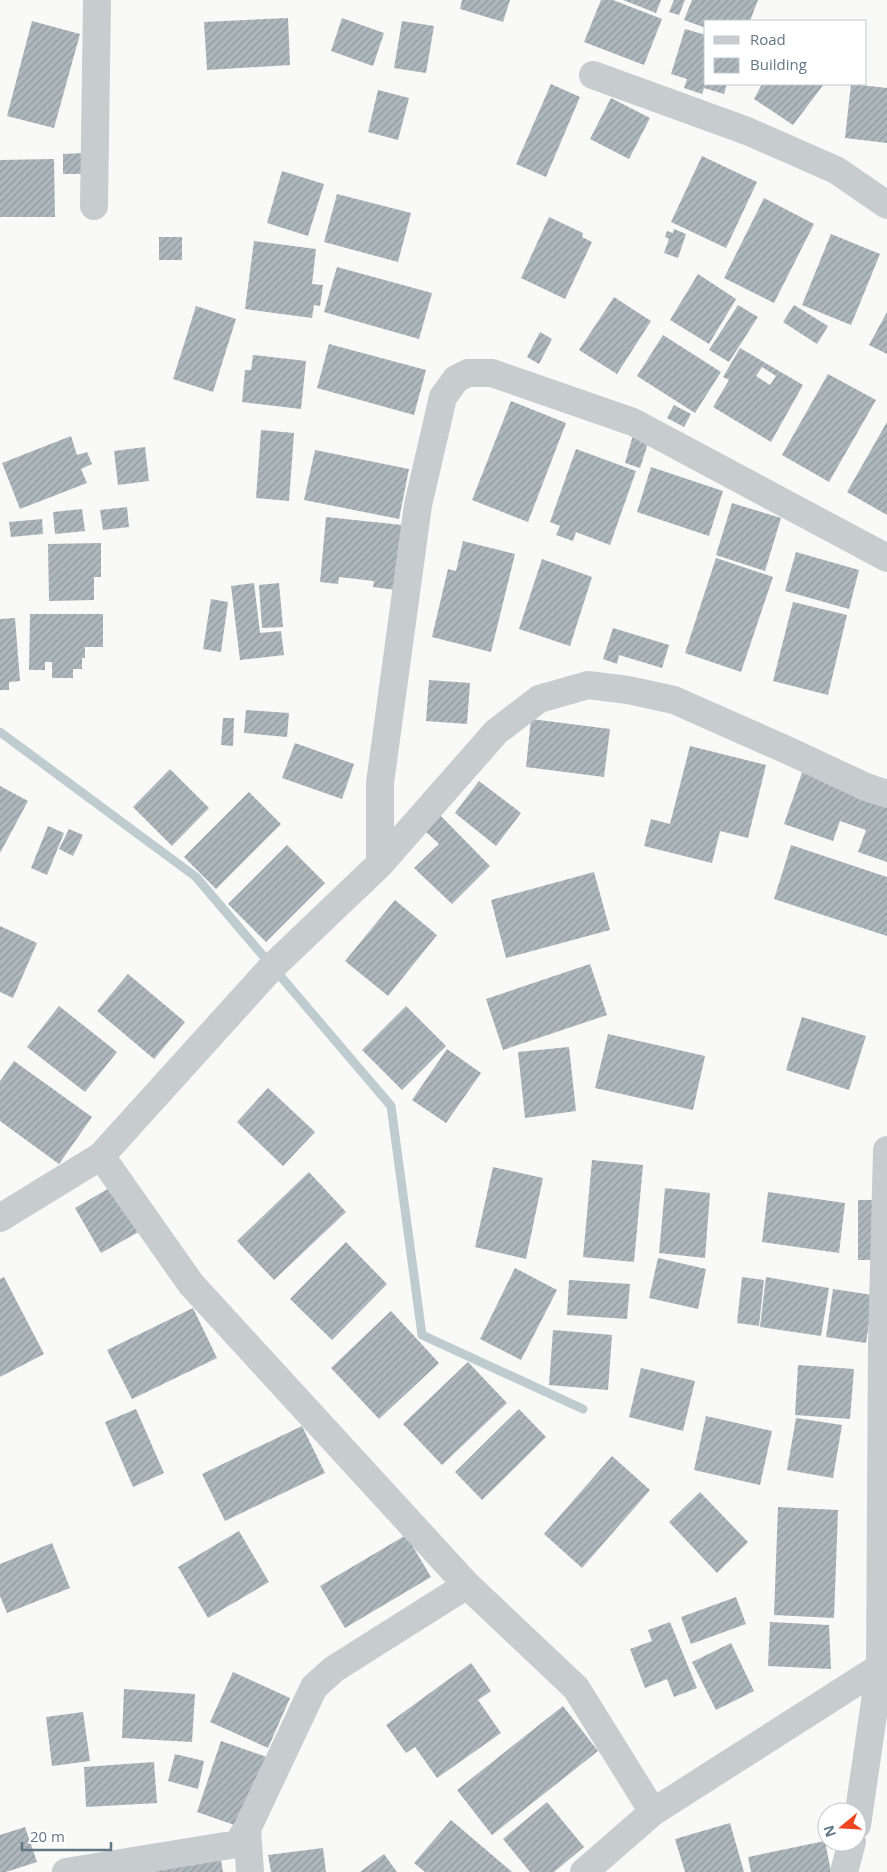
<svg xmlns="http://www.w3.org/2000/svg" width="887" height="1872" font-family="'Open Sans',sans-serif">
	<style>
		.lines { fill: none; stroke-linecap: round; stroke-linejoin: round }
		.stream { stroke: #becbcf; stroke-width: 9 }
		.building { fill: url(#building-hatch); fill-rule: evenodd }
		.minor { stroke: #c7cccf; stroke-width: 28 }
	</style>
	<defs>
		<pattern id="building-hatch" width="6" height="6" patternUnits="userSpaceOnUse" patternTransform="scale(1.25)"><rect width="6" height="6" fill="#adb7bc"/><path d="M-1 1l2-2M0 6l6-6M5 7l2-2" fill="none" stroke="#909a9e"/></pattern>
	</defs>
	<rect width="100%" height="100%" fill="#f9f9f7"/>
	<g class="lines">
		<path class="stream" d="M 0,732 L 196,877 L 391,1106 L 422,1335 L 583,1409"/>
	</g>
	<path class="building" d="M 462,0 L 510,0 L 503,22 L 460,9 Z
		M 601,0 L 613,0 L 662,19 L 644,65 L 584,42 Z
		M 623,0 L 661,0 L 656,13 Z
		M 674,0 L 685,0 L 679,15 L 669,12 Z
		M 692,0 L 758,0 L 750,21 L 706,21 L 706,28 L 684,20 Z
		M 288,18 L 290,65 L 207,70 L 204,22 Z
		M 342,18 L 384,33 L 373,66 L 331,51 Z
		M 32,21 L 80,34 L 54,128 L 7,116 Z
		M 402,21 L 434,26 L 426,73 L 394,68 Z
		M 685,29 L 706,35 L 706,84 L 727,84 L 724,94 L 704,88 L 702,94 L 684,88 L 687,79 L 671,74 Z
		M 551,84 L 580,97 L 546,177 L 516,164 Z
		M 762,84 L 824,84 L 793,125 L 754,99 Z
		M 851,84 L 887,88 L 887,143 L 845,138 Z
		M 378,90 L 409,98 L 398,140 L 368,132 Z
		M 611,98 L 650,118 L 629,159 L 590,139 Z
		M 83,153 L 84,174 L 63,174 L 63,154 Z
		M 702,156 L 757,182 L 726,248 L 671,222 Z
		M 54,159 L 55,217 L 0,217 L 0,160 Z
		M 282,171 L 324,184 L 308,236 L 267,223 Z
		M 337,194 L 411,213 L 398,262 L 324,242 Z
		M 764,198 L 814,224 L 774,303 L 724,278 Z
		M 549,217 L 583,233 L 582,237 L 592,242 L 565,299 L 521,278 Z
		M 674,229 L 686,234 L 678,258 L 664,253 L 669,239 L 665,237 L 667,231 L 673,233 Z
		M 831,234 L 880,254 L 851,325 L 802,305 Z
		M 159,237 L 182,237 L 182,260 L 159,260 Z
		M 254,241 L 316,249 L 312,284 L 323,285 L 320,306 L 314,305 L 312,318 L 245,309 Z
		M 337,267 L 432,293 L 419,339 L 324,312 Z
		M 698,274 L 736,299 L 709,344 L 670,320 Z
		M 614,297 L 651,321 L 617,374 L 579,350 Z
		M 738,305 L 758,317 L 729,362 L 709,350 Z
		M 794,305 L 828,326 L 817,344 L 783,322 Z
		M 196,306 L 236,319 L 213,392 L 173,379 Z
		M 887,312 L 887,354 L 869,345 Z
		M 540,332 L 552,339 L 539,364 L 527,357 Z
		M 663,335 L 721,372 L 695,413 L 637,376 Z
		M 329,344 L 426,370 L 414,415 L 317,388 Z
		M 740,348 L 803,385 L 771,442 L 713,407 L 729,380 L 723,377 ZM 762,367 L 776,376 L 770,385 L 756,376 Z
		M 253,355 L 306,361 L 301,409 L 242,402 L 245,370 L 251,370 Z
		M 828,374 L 876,400 L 829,482 L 782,455 Z
		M 511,401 L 566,423 L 528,522 L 472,500 Z
		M 674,405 L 691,414 L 684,427 L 667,418 Z
		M 887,422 L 887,515 L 847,492 Z
		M 261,430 L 294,433 L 289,501 L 256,498 Z
		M 633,435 L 649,440 L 640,468 L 625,463 Z
		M 71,436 L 77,455 L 87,452 L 92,464 L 81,469 L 87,483 L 20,509 L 2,463 Z
		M 145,447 L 149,481 L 118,485 L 114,451 Z
		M 576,449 L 636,471 L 610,545 L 576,532 L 573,541 L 556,535 L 560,526 L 550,522 Z
		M 315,450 L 409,469 L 399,519 L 304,500 Z
		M 651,467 L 723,491 L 709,536 L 637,512 Z
		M 732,503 L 781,518 L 765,571 L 716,555 Z
		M 127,507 L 129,527 L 103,530 L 100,510 Z
		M 82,509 L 85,531 L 55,534 L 53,512 Z
		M 326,517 L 402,525 L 396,590 L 373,587 L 374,581 L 339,577 L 338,584 L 320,582 Z
		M 42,519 L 43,534 L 11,537 L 9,522 Z
		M 463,541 L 515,554 L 491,652 L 432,637 L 448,569 L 456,571 Z
		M 101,543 L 101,577 L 94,577 L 94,600 L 49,601 L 48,544 Z
		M 796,552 L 859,570 L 849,609 L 785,591 Z
		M 716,558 L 773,577 L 741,672 L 685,653 Z
		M 542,559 L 592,577 L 570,646 L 519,629 Z
		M 254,583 L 260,633 L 281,631 L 284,655 L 240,660 L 231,586 Z
		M 279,583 L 283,627 L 262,628 L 259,585 Z
		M 211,599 L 228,602 L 221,652 L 203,649 Z
		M 793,602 L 847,615 L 828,695 L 773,681 Z
		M 30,614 L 103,614 L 103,647 L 85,647 L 85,658 L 82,658 L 82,669 L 73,669 L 73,678 L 52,678 L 52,662 L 45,662 L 45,670 L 29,670 Z
		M 15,618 L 20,681 L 9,682 L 9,690 L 0,690 L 0,619 Z
		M 613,628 L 669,645 L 662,668 L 619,655 L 617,664 L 603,659 Z
		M 429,680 L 470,683 L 467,724 L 426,721 Z
		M 246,710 L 289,713 L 287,737 L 244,733 Z
		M 223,718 L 234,718 L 233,746 L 221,745 Z
		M 531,719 L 610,729 L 604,777 L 526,767 Z
		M 295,743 L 354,764 L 342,799 L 282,778 Z
		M 690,746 L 766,765 L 748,838 L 720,831 L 712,863 L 644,846 L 651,819 L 670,824 Z
		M 170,769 L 209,808 L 172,846 L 133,807 Z
		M 803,770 L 887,800 L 887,862 L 858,852 L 866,830 L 840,821 L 833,841 L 784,824 Z
		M 479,781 L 521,813 L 496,846 L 455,813 Z
		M 0,786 L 28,801 L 0,853 Z
		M 249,792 L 281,824 L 216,889 L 184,857 Z
		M 439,814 L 490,866 L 452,904 L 414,868 L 439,844 L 423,829 Z
		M 48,826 L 64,833 L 47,875 L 31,868 Z
		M 69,829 L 83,835 L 73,856 L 59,849 Z
		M 287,845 L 325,883 L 266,942 L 228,904 Z
		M 791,845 L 887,877 L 887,936 L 774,899 Z
		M 594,872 L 610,930 L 506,958 L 491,900 Z
		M 395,900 L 437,935 L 388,996 L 345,961 Z
		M 0,926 L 37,943 L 13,998 L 0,992 Z
		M 590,964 L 607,1015 L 503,1050 L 486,999 Z
		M 128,974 L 185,1022 L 154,1059 L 97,1011 Z
		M 59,1006 L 117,1052 L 85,1092 L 27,1047 Z
		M 406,1006 L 446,1046 L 402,1090 L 362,1050 Z
		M 802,1017 L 866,1036 L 849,1090 L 786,1070 Z
		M 608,1034 L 705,1056 L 693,1110 L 595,1088 Z
		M 569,1047 L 576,1111 L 525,1118 L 518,1052 Z
		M 447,1049 L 481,1073 L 446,1123 L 412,1100 Z
		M 14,1061 L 92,1117 L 59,1164 L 0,1121 L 0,1081 Z
		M 268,1088 L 315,1132 L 283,1166 L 237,1122 Z
		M 592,1160 L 643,1165 L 634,1262 L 583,1257 Z
		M 493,1167 L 543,1178 L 526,1259 L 475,1247 Z
		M 309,1172 L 346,1212 L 274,1280 L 237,1241 Z
		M 118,1183 L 144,1229 L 101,1253 L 75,1208 Z
		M 665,1188 L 710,1193 L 705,1258 L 659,1253 Z
		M 768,1192 L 845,1203 L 839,1253 L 762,1242 Z
		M 858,1200 L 876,1200 L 876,1260 L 858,1260 Z
		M 346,1242 L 387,1284 L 332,1340 L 290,1299 Z
		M 658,1258 L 706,1269 L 698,1309 L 649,1298 Z
		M 515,1268 L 557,1290 L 521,1360 L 480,1339 Z
		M 4,1277 L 44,1354 L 0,1377 L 0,1279 Z
		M 742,1277 L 764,1280 L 759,1326 L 737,1323 Z
		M 766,1277 L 829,1288 L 821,1336 L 760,1327 Z
		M 569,1280 L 630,1284 L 627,1319 L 567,1315 Z
		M 833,1289 L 873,1295 L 866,1343 L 826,1337 Z
		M 193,1308 L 217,1358 L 132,1399 L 107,1350 Z
		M 391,1311 L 439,1363 L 379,1419 L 331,1368 Z
		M 553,1330 L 612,1335 L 608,1390 L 549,1385 Z
		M 468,1362 L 507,1403 L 442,1465 L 403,1424 Z
		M 798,1365 L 854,1369 L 850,1419 L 795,1415 Z
		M 641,1368 L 695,1381 L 683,1431 L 629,1417 Z
		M 136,1409 L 164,1473 L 133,1487 L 105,1422 Z
		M 519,1409 L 546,1437 L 482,1500 L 455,1472 Z
		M 706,1416 L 772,1431 L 760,1485 L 694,1470 Z
		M 796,1418 L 842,1425 L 833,1478 L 787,1470 Z
		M 302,1426 L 325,1473 L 225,1521 L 202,1474 Z
		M 612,1456 L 650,1490 L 582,1568 L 544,1534 Z
		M 700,1492 L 748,1542 L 717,1573 L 669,1522 Z
		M 778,1507 L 838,1510 L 834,1618 L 774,1615 Z
		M 239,1531 L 269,1582 L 208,1618 L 178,1567 Z
		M 406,1535 L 431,1577 L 345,1628 L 320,1586 Z
		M 52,1543 L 70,1588 L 7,1613 L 0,1596 L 0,1564 Z
		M 736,1597 L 746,1624 L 691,1644 L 681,1617 Z
		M 670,1622 L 697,1688 L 674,1697 L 667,1679 L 645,1688 L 630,1649 L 652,1641 L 648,1630 Z
		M 770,1622 L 829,1625 L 831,1669 L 768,1666 Z
		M 731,1643 L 754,1691 L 716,1710 L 692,1662 Z
		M 471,1663 L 491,1691 L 478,1700 L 501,1733 L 437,1778 L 415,1747 L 406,1753 L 386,1725 Z
		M 233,1672 L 290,1698 L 268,1748 L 210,1722 Z
		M 124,1689 L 195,1694 L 192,1742 L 122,1738 Z
		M 563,1706 L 598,1751 L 492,1835 L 457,1790 Z
		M 83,1712 L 90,1761 L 52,1766 L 46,1717 Z
		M 221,1741 L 267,1757 L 243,1828 L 197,1812 Z
		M 175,1754 L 204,1761 L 198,1789 L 168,1781 Z
		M 154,1762 L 157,1803 L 86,1807 L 84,1767 Z
		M 547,1802 L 584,1847 L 554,1872 L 530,1872 L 503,1839 Z
		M 451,1820 L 512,1872 L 425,1872 L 414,1863 Z
		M 730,1823 L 744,1872 L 685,1872 L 675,1839 Z
		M 25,1827 L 37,1862 L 6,1872 L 0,1872 L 0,1835 Z
		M 825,1841 L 831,1872 L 751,1872 L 748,1857 Z
		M 323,1848 L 326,1872 L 271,1872 L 268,1855 Z
		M 384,1854 L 397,1872 L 360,1872 Z
		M 221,1860 L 223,1872 L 155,1872 L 153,1862 Z"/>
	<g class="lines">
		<path class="minor" d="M 593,75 L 747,131 L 836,170 L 887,205
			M 94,206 L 97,0
			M 380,864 L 380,783 L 418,505 L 443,397 L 456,379 L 468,373 L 492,373 L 633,422 L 887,558
			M 101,1156 L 191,1284 L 467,1585 L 576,1688 L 653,1812
			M 0,1218 L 101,1156 L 272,967 L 380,864 L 496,732 L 539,699 L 588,685 L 628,690 L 674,700 L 787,750 L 866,787 L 887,794
			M 857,1825 L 880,1667 L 882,1343 L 887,1150
			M 247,1829 L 250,1872
			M 66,1872 L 237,1844 L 247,1829 L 314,1687 L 334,1669 L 467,1585
			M 584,1872 L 653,1812 L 880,1667
			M 844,1872 L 852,1842"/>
	</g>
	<rect x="704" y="20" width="162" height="65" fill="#ffffff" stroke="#c0c9ce"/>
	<rect x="714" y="36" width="25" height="8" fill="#c7cccf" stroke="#c0c9ce"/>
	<text x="750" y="45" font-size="15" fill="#627784">Road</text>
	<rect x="714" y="58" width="25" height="15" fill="url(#building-hatch)" stroke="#c0c9ce"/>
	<text x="750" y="70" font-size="15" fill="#627784">Building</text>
	<g transform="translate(842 1827) rotate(252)"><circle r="24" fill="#ffffff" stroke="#c0c9ce"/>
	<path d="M0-4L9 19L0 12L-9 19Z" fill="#ee4622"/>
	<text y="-8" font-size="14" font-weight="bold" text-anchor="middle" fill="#627784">N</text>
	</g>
	<path d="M22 1842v8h89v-8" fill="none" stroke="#627784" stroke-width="2.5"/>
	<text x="30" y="1842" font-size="15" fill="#627784" stroke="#ffffff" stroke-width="4" paint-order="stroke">20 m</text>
</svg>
